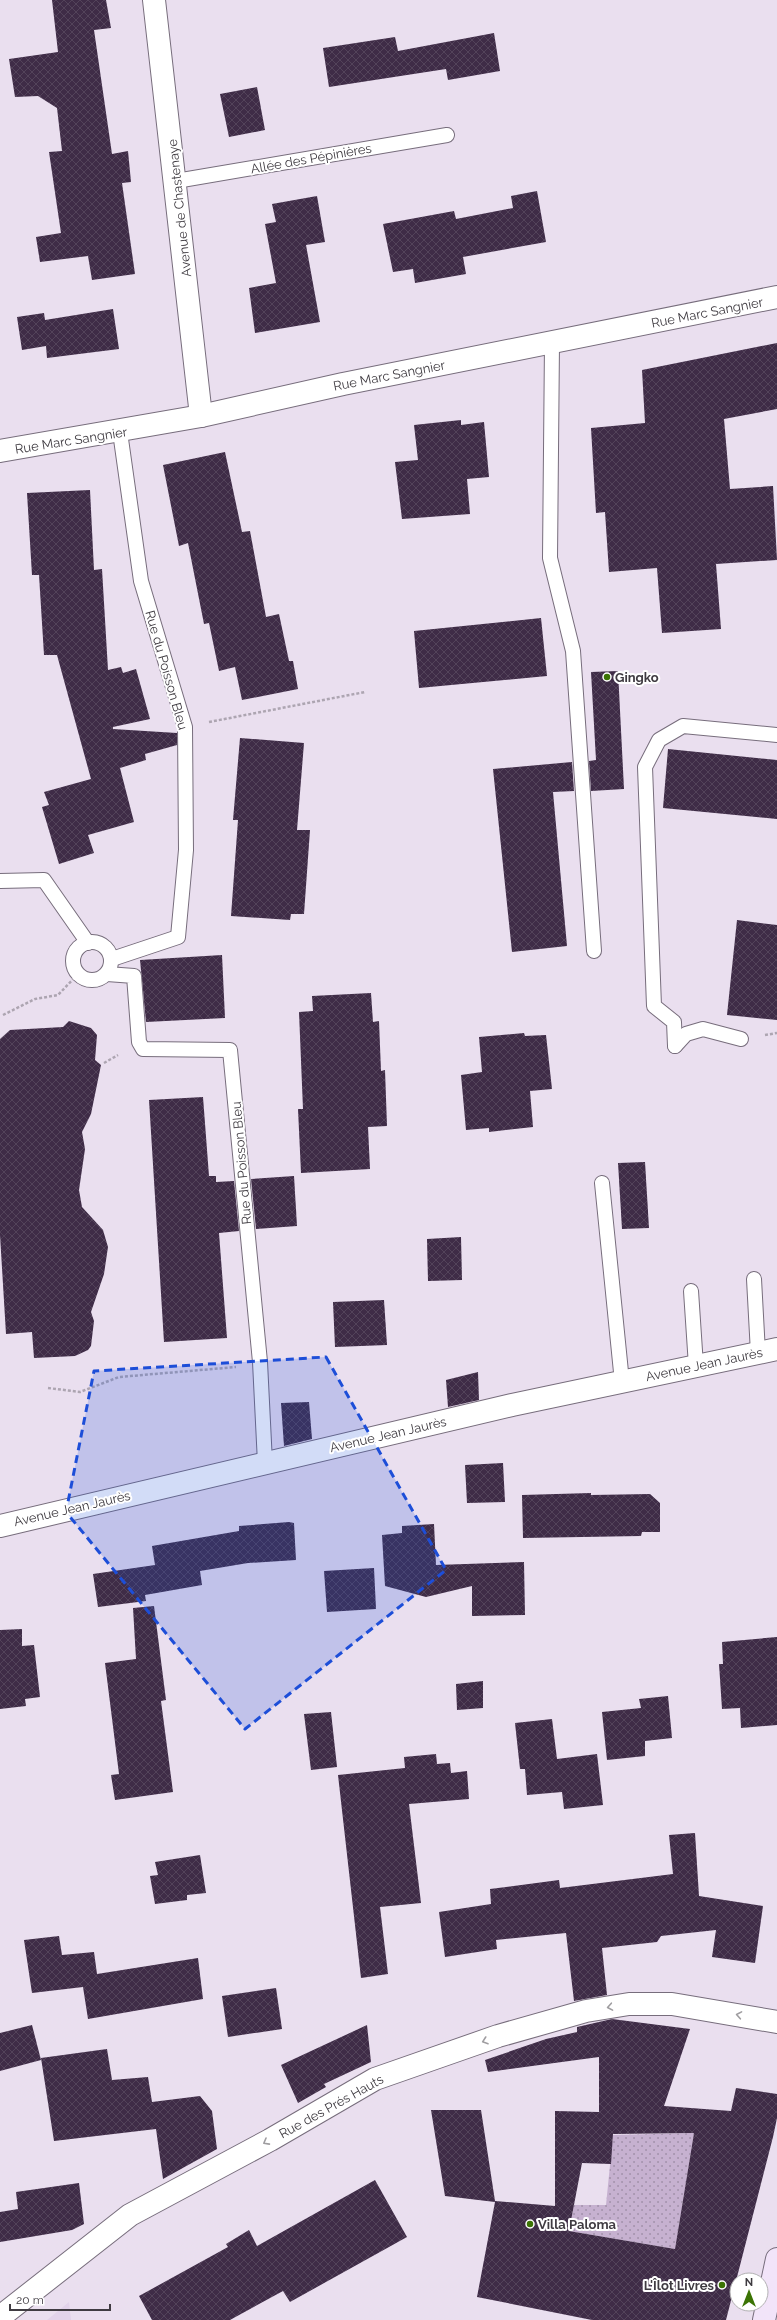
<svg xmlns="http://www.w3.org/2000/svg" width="777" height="2320" font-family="Raleway,sans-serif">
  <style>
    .built { fill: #e2d3ea }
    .grass { fill: url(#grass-dots) }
    .building { fill: url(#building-cross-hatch); fill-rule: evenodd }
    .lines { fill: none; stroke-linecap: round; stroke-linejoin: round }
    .lane-casing { stroke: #776d7c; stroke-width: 16 }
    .street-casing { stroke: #776d7c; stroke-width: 24 }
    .secondary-casing { stroke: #776d7c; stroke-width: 24 }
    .path { stroke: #ada5b1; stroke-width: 2.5; stroke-dasharray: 3 2; stroke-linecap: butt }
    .lane { stroke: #fff; stroke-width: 14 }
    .street { stroke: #fff; stroke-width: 22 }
    .secondary { stroke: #f2e4f9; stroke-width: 22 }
    .oneway { stroke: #9f9da0 }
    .marked { fill: #1d4ed8; fill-opacity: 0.2; stroke: #1d4ed8; stroke-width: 3; stroke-dasharray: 8 5; stroke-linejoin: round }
    .poi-dot { fill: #3b7404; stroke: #fff; stroke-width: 1.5 }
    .labels { text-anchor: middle; stroke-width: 4; stroke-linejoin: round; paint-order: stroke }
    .street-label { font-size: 13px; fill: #3f3b41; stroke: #fff }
    .poi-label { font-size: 13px; font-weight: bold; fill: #3f3b41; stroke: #fff; text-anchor: start }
  </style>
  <defs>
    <pattern id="grass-dots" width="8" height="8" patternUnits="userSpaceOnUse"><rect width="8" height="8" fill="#c6b1d0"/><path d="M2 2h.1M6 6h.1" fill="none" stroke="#a291aa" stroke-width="1.8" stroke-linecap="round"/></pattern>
    <pattern id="building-cross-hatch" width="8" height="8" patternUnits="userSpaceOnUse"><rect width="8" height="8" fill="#3f2c47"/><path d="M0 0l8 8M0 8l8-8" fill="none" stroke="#53435a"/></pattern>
  </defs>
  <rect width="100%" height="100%" fill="#eadfef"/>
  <polygon class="built" points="69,2302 71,2320 47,2320"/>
  <polygon class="grass" points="694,2133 675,2249 569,2231 574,2205 606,2205 613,2135"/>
  <g class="building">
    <polygon points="52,0 106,0 111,28 94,30 112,154 128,151 131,182 122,183 135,274 92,280 88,256 40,262 36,237 61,233 49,152 62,151 57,108 38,96 15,97 9,59 58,52"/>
    <polygon points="494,33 500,71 448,80 446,69 329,87 323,48 395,37 398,51"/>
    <polygon points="257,87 265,130 229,137 220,94"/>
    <polygon points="537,191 546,242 463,257 466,274 415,283 413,269 393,272 383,224 454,211 456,219 513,208 511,196"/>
    <polygon points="317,196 325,242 306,245 320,322 255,333 249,288 276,283 265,224 276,222 272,204"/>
    <polygon points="113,309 119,349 47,358 46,346 22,350 17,317 44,313 45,320"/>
    <polygon points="777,343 777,409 724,419 730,489 773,486 777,560 716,564 721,629 662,633 657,568 609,572 605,512 596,513 591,428 645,423 642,370"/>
    <polygon points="461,420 461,425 484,422 489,477 467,479 470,514 402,519 395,462 418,460 414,425"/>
    <polygon points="225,452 242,532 250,531 266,617 279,614 289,661 293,661 298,689 242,700 235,667 219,671 209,623 204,624 188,543 179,546 163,465"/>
    <polygon points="90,490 94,570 102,569 108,670 121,667 123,673 136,669 150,719 113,727 113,729 177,733 177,745 145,754 146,760 120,768 134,822 88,835 94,853 59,864 42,807 49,805 44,792 91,779 57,655 44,655 39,575 32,575 27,493"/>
    <polygon points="541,618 547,676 419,688 414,631"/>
    <polygon points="618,671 624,789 591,791 589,761 596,760 591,672"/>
    <polygon points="240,738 304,743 297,830 310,830 304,914 291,914 290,920 231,916 238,820 233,820"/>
    <polygon points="668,749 777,760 777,819 663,808"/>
    <polygon points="572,762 574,791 553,792 567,946 512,952 493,769"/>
    <polygon points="737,920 777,925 777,1020 727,1015"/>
    <polygon points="222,955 225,1018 146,1022 140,960"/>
    <polygon points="371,993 373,1022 379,1021 381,1071 385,1070 387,1126 368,1127 370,1169 301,1173 298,1109 303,1109 299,1012 313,1011 312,996"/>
    <polygon points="69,1021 91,1028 97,1035 95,1060 101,1065 91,1114 82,1132 85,1149 79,1190 82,1207 103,1230 108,1247 104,1274 91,1312 94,1321 91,1346 88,1350 75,1356 34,1358 32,1332 6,1334 0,1235 0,1039 10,1030 63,1027"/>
    <polygon points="524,1033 525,1036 546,1035 552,1089 530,1091 533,1127 489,1132 489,1128 466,1130 461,1075 482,1072 479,1037"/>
    <polygon points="203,1097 209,1176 216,1176 216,1182 234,1181 239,1231 219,1233 227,1338 164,1342 149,1100"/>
    <polygon points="645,1162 649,1228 622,1229 618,1163"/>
    <polygon points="294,1176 297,1226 256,1229 251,1179"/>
    <polygon points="461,1237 462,1280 428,1281 427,1239"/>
    <polygon points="384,1300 387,1345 335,1347 333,1302"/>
    <polygon points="478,1372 479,1400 448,1407 446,1380"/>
    <polygon points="309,1402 312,1439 284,1446 281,1403"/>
    <polygon points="503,1463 505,1502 467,1503 465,1465"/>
    <polygon points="591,1493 591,1495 650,1494 660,1503 660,1532 642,1532 641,1536 523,1538 522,1495"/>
    <polygon points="289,1522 294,1523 296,1560 248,1563 200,1571 202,1585 145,1595 146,1601 98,1607 93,1574 155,1565 152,1546 239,1531 239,1526"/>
    <polygon points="434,1524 436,1565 524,1562 525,1615 472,1616 472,1586 426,1597 385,1586 382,1535 402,1533 402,1526"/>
    <polygon points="374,1568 376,1609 327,1612 324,1571"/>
    <polygon points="154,1606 166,1700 161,1701 173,1792 115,1800 111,1775 119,1774 105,1663 136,1659 133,1608"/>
    <polygon points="22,1629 22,1646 34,1645 40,1697 25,1699 26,1706 0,1709 0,1630"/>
    <polygon points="777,1637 777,1725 741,1728 740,1708 722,1709 719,1664 723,1664 722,1642"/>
    <polygon points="483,1681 483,1708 457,1710 456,1684"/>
    <polygon points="668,1696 672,1738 645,1741 645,1756 607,1760 602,1712 641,1708 639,1699"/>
    <polygon points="331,1712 337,1767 311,1770 304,1714"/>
    <polygon points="552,1719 557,1759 597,1754 603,1805 564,1809 562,1792 527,1795 525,1769 520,1769 515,1723"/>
    <polygon points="436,1754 437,1764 450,1763 451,1773 467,1771 469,1799 409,1804 421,1903 380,1907 388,1974 361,1978 338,1775 405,1768 404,1757"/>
    <polygon points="695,1833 699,1896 763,1906 755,1963 712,1957 716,1930 661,1936 657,1942 602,1948 607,1995 574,2001 566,1933 496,1940 497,1949 445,1957 439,1912 491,1904 490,1889 559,1880 560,1888 673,1874 669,1835"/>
    <polygon points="200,1855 206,1893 187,1895 187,1900 155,1904 150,1876 158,1875 155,1862"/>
    <polygon points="59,1936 62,1955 94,1952 97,1974 198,1958 203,1999 88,2019 83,1987 32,1993 24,1940"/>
    <polygon points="276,1988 282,2029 228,2037 222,1996"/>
    <path d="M612,2019L690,2029L664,2106L731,2111L736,2088L777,2094V2118L773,2137L726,2320H592L477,2297L495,2202L445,2196L431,2110H481L495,2201L555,2206V2111L599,2112V2057L488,2072L485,2060L546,2039L577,2032V2027ZM694,2133L675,2249L569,2231L582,2163L611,2164L613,2134Z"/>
    <polygon points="32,2025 41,2060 0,2071 0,2033"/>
    <polygon points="367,2025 371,2062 324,2084 326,2087 298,2103 281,2065"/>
    <polygon points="107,2049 112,2080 148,2077 152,2102 200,2096 212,2111 217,2149 163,2179 156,2129 54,2141 41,2058"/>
    <polygon points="375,2180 407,2237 290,2302 283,2291 230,2320 152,2320 139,2296 228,2247 226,2244 249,2230 257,2246"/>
    <polygon points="79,2183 84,2224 72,2230 0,2242 0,2212 18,2209 16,2192"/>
  </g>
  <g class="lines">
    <defs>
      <g id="lane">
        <polyline points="176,181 447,135"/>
        <polyline points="552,343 550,558 573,651 594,951"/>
        <polyline points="0,881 44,880 88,943"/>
        <circle cx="92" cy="961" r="19"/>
        <polyline points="112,959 178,937 186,850 185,727 141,581 120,432"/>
        <polyline points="107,974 134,976 139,1042 143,1049 230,1050 260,1362 265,1463"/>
        <polyline points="675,1046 674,1022 654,1006 645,767 659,740 683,726 777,735"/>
        <polyline points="675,1046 686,1034 703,1029 741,1039"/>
        <polyline points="602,1183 622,1382"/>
        <polyline points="754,1279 758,1353"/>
        <polyline points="691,1291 696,1366"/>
      </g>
      <g id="street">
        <polyline points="154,0 201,416"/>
        <polyline points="0,451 201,416 343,384 777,297"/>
        <polyline points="0,1526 512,1405 777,1349"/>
        <polyline points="0,2317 130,2215 270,2140 375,2079 498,2036 586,2011 629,2004 672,2004 777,2022"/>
      </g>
      <polyline id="secondary" points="764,2320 777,2259"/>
    </defs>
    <use href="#lane" class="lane-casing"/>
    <use href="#street" class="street-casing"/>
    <use href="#secondary" class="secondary-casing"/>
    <g class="path">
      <polyline points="209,722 365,692"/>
      <polyline points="3,1015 35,999 58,995 78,974"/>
      <polyline points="765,1035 777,1033"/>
      <polyline points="104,1063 118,1055"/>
      <polyline points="48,1388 80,1392 119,1377 236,1367"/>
    </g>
    <use href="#lane" class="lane"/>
    <use href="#street" class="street"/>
    <use href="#secondary" class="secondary"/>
  </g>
  <defs><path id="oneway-chevron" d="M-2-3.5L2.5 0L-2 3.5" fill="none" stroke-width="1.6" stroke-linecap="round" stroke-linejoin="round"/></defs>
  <g class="oneway">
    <use href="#oneway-chevron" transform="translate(610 2007) rotate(170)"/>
    <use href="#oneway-chevron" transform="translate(739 2015) rotate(-170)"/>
    <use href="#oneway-chevron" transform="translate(485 2041) rotate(161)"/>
    <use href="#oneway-chevron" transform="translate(266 2142) rotate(151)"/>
  </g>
  <path class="marked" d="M326,1357L446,1570L245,1729L66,1512L94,1371Z"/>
  <g class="poi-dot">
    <circle cx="607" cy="677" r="4"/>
    <circle cx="530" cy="2224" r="4"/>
    <circle cx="722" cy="2285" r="4"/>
  </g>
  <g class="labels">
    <g class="street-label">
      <text transform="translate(311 158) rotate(-10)" y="5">Allée des Pépinières</text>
      <text transform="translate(179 208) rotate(-96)" y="5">Avenue de Chastenaye</text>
      <text transform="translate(707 312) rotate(-11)" y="5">Rue Marc Sangnier</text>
      <text transform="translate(389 375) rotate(-11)" y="5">Rue Marc Sangnier</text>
      <text transform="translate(71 440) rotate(-9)" y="5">Rue Marc Sangnier</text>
      <text transform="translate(167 670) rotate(74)" y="5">Rue du Poisson Bleu</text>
      <text transform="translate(241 1163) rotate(-95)" y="5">Rue du Poisson Bleu</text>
      <text transform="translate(704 1364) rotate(-12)" y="5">Avenue Jean Jaurès</text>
      <text transform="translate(388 1434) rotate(-13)" y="5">Avenue Jean Jaurès</text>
      <text transform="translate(72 1508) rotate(-13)" y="5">Avenue Jean Jaurès</text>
      <text transform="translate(331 2106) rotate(-29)" y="5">Rue des Prés Hauts</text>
    </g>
    <g class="poi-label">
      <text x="615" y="682">Gingko</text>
      <text x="538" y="2229">Villa Paloma</text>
      <text x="714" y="2290" text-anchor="end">L'Îlot Livres</text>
    </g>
  </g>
  <g transform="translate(749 2292)"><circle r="19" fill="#ffffff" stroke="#b2b1b3"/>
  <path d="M0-3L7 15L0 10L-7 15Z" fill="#3b7404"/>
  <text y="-6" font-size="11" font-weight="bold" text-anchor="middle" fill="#3f3b41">N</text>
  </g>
  <path d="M10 2304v6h100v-6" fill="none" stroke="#3f3b41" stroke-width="2"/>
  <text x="16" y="2304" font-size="12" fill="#3f3b41" stroke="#ffffff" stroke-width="3" paint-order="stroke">20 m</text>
</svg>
